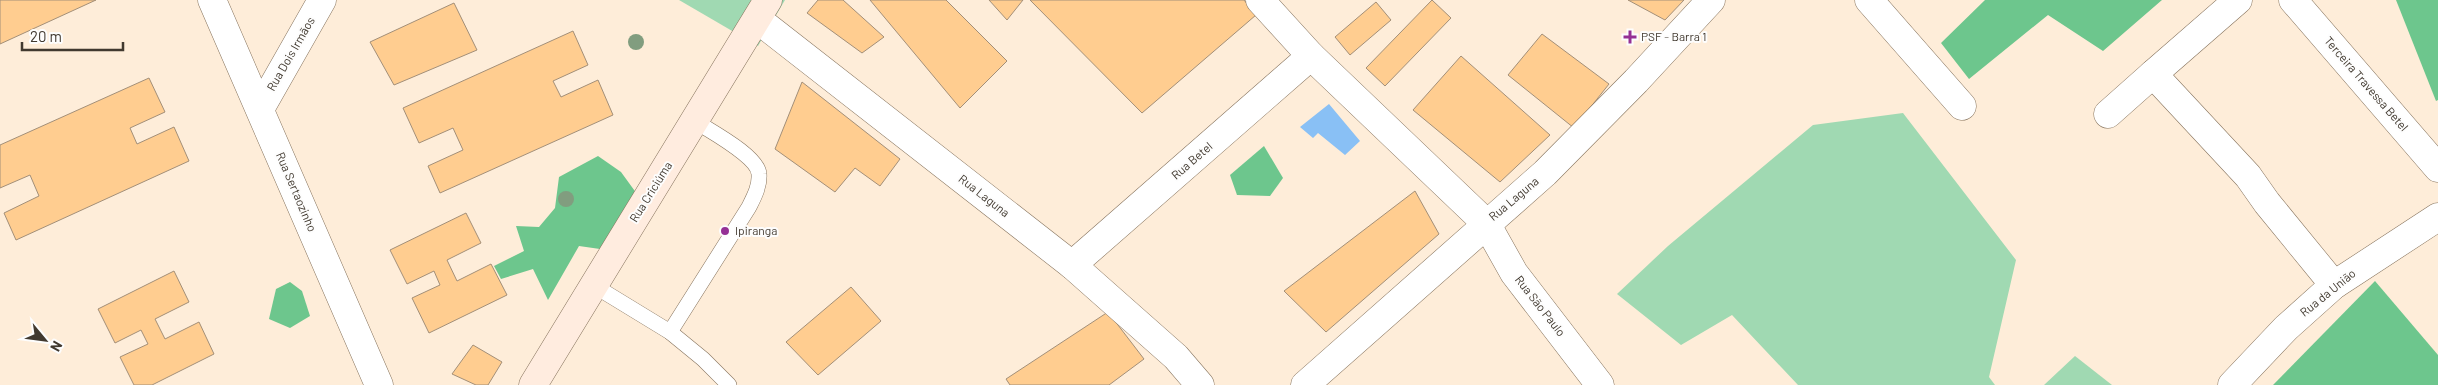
<svg xmlns="http://www.w3.org/2000/svg" width="2438" height="385" font-family="Barlow,sans-serif">
  <style>
    .green { fill: #a0d9b2 }
    .forest { fill: #6dc68d }
    .water { fill: #89c0f5 }
    .building { fill: #ffcd90; stroke: #a38f78 }
    .lines { fill: none; stroke-linecap: round; stroke-linejoin: round }
    .service-casing { stroke: #86735d; stroke-width: 16 }
    .minor-casing { stroke: #86735d; stroke-width: 29 }
    .secondary-casing { stroke: #86735d; stroke-width: 29 }
    .service { stroke: #fff; stroke-width: 15 }
    .minor { stroke: #fff; stroke-width: 28 }
    .secondary { stroke: #ffecdf; stroke-width: 28 }
    .tree { fill: #819d7f }
    .poi-dot { fill: #953095; stroke: #fdfdfd; stroke-width: 2 }
    .labels { text-anchor: middle; stroke-width: 4; stroke-linejoin: round; paint-order: stroke }
    .poi-label { font-size: 12px; fill: #41392f; stroke: #fdfdfd; text-anchor: start }
    .street-label { font-size: 12px; fill: #41392f; stroke: #fdfdfd }
  </style>
  <rect width="100%" height="100%" fill="#feedd9"/>
  <g class="green">
    <polygon points="679,0 785,0 758,46"/>
    <polygon points="1903,113 2016,260 1989,377 1995,385 1798,385 1732,315 1681,345 1617,294 1668,246 1813,125"/>
    <polygon points="2075,356 2112,385 2044,385"/>
  </g>
  <g class="forest">
    <polygon points="1985,0 2162,0 2103,51 2048,15 1969,79 1941,43"/>
    <polygon points="2396,0 2438,0 2438,100 2436,101"/>
    <polygon points="1264,146 1283,178 1270,196 1237,195 1230,175"/>
    <polygon points="598,156 621,172 637,194 607,250 579,246 548,300 533,269 501,279 494,266 524,251 516,226 539,227 555,208 559,177"/>
    <polygon points="2375,281 2438,355 2438,385 2273,385"/>
    <polygon points="290,282 302,291 310,316 290,328 269,319 276,289"/>
  </g>
  <polygon class="water" points="1329,104 1360,141 1345,155 1318,133 1313,138 1300,127"/>
  <g class="building">
    <polygon points="0,0 96,0 0,44"/>
    <polygon points="818,0 843,0 884,37 862,53 807,13"/>
    <polygon points="870,0 946,0 1007,61 960,108"/>
    <polygon points="989,0 1023,0 1007,20"/>
    <polygon points="1030,0 1244,0 1256,15 1142,113"/>
    <polygon points="1432,0 1451,18 1385,86 1366,68"/>
    <polygon points="1628,0 1684,0 1665,20"/>
    <polygon points="1376,2 1391,20 1350,55 1335,37"/>
    <polygon points="454,3 477,50 394,85 370,42"/>
    <polygon points="573,31 588,65 553,81 561,97 598,80 613,115 440,193 428,166 463,150 453,128 419,143 403,108"/>
    <polygon points="1542,34 1609,84 1574,128 1508,75"/>
    <polygon points="1461,56 1550,135 1500,182 1413,110"/>
    <polygon points="149,78 165,112 130,128 137,144 174,127 189,161 16,240 4,213 39,196 30,175 0,188 0,145"/>
    <polygon points="802,82 900,159 880,186 855,168 835,192 775,149"/>
    <polygon points="1415,191 1439,234 1326,332 1284,291"/>
    <polygon points="466,213 481,243 447,260 457,281 491,264 507,295 429,333 412,298 440,285 434,271 407,284 390,250"/>
    <polygon points="174,271 189,302 155,319 165,339 199,322 214,354 152,385 134,385 120,357 148,344 141,330 115,343 98,309"/>
    <polygon points="851,287 881,321 818,375 786,342"/>
    <polygon points="1108,312 1144,359 1109,385 1010,385 1006,379"/>
    <polygon points="473,345 502,362 488,385 476,385 452,374"/>
  </g>
  <g class="lines">
    <defs>
      <g id="service">
        <polyline points="593,285 670,332 703,359 729,385"/>
        <path d="M670,332L749,207C754,197 760,186 759,174C758,156 710,131 695,121"/>
      </g>
      <g id="minor">
        <polyline points="212,0 379,385"/>
        <polyline points="1260,0 1311,56 1486,223 1514,273 1600,385"/>
        <polyline points="1869,0 1962,106"/>
        <polyline points="2293,0 2438,168"/>
        <polyline points="757,19 1072,265 1176,357 1200,385"/>
        <polyline points="2153,74 2238,0"/>
        <polyline points="260,109 322,0"/>
        <polyline points="2108,114 2153,74 2248,176 2267,203 2334,285"/>
        <polyline points="1072,265 1311,56"/>
        <polyline points="1305,385 1545,173 1636,81 1711,0"/>
        <polyline points="2232,385 2286,328 2334,285 2438,217"/>
      </g>
      <polyline id="secondary" points="533,385 768,0"/>
    </defs>
    <use href="#service" class="service-casing"/>
    <use href="#minor" class="minor-casing"/>
    <use href="#secondary" class="secondary-casing"/>
    <use href="#service" class="service"/>
    <use href="#minor" class="minor"/>
    <use href="#secondary" class="secondary"/>
  </g>
  <g class="tree">
    <circle cx="636" cy="42" r="8"/>
    <circle cx="566" cy="199" r="8"/>
  </g>
  <g class="poi-dot">
    <path d="M1627.5 29.5h5v5h5v5h-5v5h-5v-5h-5v-5h5z"/>
    <circle cx="725" cy="231" r="5"/>
  </g>
  <g class="labels">
    <g class="poi-label">
      <text x="1641" y="41">PSF - Barra 1</text>
      <text x="735" y="235">Ipiranga</text>
    </g>
    <g class="street-label">
      <text transform="translate(291 54) rotate(-60)" y="4">Rua Dois Irmãos</text>
      <text transform="translate(2366 84) rotate(49)" y="4">Terceira Travessa Betel</text>
      <text transform="translate(1192 161) rotate(-41)" y="4">Rua Betel</text>
      <text transform="translate(296 192) rotate(67)" y="4">Rua Sertaozinho</text>
      <text transform="translate(651 192) rotate(-58)" y="4">Rua Criciúma</text>
      <text transform="translate(984 196) rotate(38)" y="4">Rua Laguna</text>
      <text transform="translate(1514 199) rotate(-40)" y="4">Rua Laguna</text>
      <text transform="translate(2328 293) rotate(-39)" y="4">Rua da União</text>
      <text transform="translate(1540 306) rotate(52)" y="4">Rua São Paulo</text>
    </g>
  </g>
  <g transform="translate(45 340) rotate(119)" stroke="#fdfdfd" stroke-width="4" paint-order="stroke">
  <path d="M0-4L9 19L0 12L-9 19Z" fill="#41392f"/>
  <text y="-8" font-size="14" font-weight="bold" text-anchor="middle" fill="#41392f">N</text>
  </g>
  <path d="M22 42v8h101v-8" fill="none" stroke="#41392f" stroke-width="2.5"/>
  <text x="30" y="42" font-size="15" fill="#41392f" stroke="#fdfdfd" stroke-width="4" paint-order="stroke">20 m</text>
</svg>
